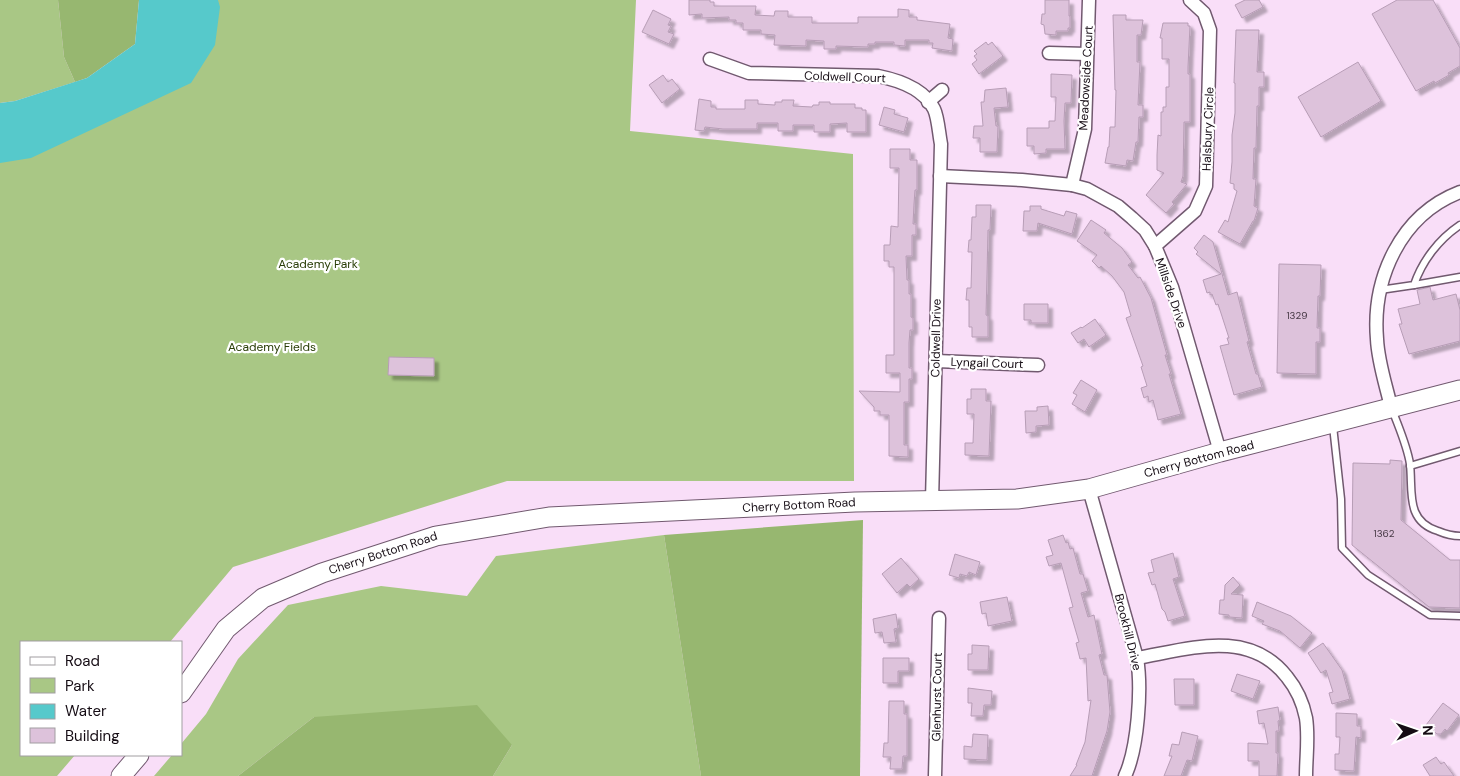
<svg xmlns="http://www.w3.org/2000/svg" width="1460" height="776" font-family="'DM Sans',sans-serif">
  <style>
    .green { fill: #a9c785 }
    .forest { fill: #97b770 }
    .water { fill: #56c9cb }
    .building { fill: #ddc2db; stroke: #b79db6; filter: url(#shadow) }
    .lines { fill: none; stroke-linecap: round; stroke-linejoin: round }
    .service-casing { stroke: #71596f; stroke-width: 9 }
    .minor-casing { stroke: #71596f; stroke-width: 15 }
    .secondary-casing { stroke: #71596f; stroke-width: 21 }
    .service { stroke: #fff; stroke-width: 6 }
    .minor { stroke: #fff; stroke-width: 12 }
    .secondary { stroke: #fff; stroke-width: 19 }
    .labels { text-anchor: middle; stroke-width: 4.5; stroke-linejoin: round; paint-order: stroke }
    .number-label { font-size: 10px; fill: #473a46 }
    .street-label { font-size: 12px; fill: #150c14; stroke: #fff }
    .park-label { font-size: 12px; fill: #2a3e08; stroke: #fff }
  </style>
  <defs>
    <filter id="shadow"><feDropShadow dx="4.5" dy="4.5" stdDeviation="1" flood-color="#0004"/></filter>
  </defs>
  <rect width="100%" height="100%" fill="#f9def8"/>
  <g class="green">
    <polygon points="0,0 58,0 64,57 75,82 15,101 0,103"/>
    <polygon points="170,0 636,0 630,131 853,154 854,481 507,481 233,567 170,642 21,642 21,755 75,755 57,776 0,776 0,123 136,72"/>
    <polygon points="664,535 701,776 493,776 512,745 314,717 238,776 154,776 172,755 181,755 181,744 206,714 238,659 288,605 381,586 467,596 496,556"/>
  </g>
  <g class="forest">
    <polygon points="58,0 139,0 135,44 87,78 75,82 64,57"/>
    <polygon points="863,520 860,776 701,776 664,535"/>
    <polygon points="477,705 512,745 493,776 238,776 314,717"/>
  </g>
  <polygon class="water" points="139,0 218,0 220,7 215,45 191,83 31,158 0,163 0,103 15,101 87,78 135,44"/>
  <g class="building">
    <polygon points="689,0 710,0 710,2 714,2 714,6 756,6 755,15 774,16 775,11 788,11 788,17 812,17 812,23 858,23 858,17 898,17 898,9 909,10 909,17 917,17 917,20 950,24 948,38 953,39 952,51 932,48 933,43 929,43 929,40 905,40 905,46 894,45 894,42 875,42 875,44 868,44 868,47 836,46 836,49 824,49 824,41 806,40 806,46 774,45 775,35 761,34 761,30 743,30 743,23 736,23 736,20 729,20 729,17 702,18 702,14 689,15"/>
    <polygon points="1045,0 1069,0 1069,16 1070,16 1070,28 1068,28 1068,31 1056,31 1056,35 1045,34 1044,25 1041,24 1042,14 1045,14"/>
    <polygon points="1245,0 1259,0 1263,7 1242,18 1235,5"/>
    <polygon points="1397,0 1433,0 1460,48 1460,66 1448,73 1449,75 1435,83 1434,81 1416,91 1372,14"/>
    <polygon points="653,10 671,19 668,25 671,26 668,32 674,34 669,44 642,32"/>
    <polygon points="1113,15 1126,15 1126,20 1143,20 1141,35 1137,35 1137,62 1140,62 1138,105 1143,105 1143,117 1139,117 1138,142 1136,142 1133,161 1127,160 1126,166 1105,163 1108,147 1109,147 1110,127 1115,127 1116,90 1115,90"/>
    <polygon points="1163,23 1188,23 1188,26 1190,26 1188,67 1188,74 1190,74 1190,122 1184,122 1183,176 1181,182 1187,184 1172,202 1174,204 1166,213 1146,195 1164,173 1157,170 1157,155 1158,135 1161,136 1161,112 1163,112 1163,107 1166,107 1166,87 1169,87 1169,59 1162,59 1162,38 1160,38"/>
    <polygon points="1236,30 1259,30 1257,72 1264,72 1264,87 1259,87 1259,106 1257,106 1256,148 1254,148 1253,179 1256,179 1254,206 1258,208 1254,221 1253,221 1240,244 1218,232 1225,220 1228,222 1237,191 1234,189 1234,184 1230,183 1232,162 1232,135 1235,113 1235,83 1234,83"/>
    <polygon points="986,42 988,45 992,42 1003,56 979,74 972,64 977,60 974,56 977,54 974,51"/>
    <polygon points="1358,62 1381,101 1321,137 1298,97"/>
    <polygon points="1051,74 1072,75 1071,103 1065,103 1064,121 1065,149 1046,149 1046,153 1034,154 1034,146 1027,146 1027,128 1049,128 1049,121 1055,121 1056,97 1051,97"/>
    <polygon points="663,75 668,82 672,79 680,89 662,103 649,85"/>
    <polygon points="1006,88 1008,107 994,108 996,126 998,126 997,152 980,152 980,138 973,138 974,126 983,126 981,102 984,102 985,90"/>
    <polygon points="699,99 711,101 711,107 716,107 716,109 745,109 745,100 758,100 758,104 775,105 775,102 782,102 782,100 794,100 793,106 812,107 813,105 819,105 819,102 830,102 830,104 855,104 855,108 862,108 862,110 866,110 866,132 847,132 847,123 830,124 830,132 814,132 814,125 793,125 793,131 778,131 778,123 757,123 757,129 723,129 705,127 704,131 695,130"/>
    <polygon points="884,107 895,110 894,114 908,118 904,132 879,125"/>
    <polygon points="890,149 910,149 910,160 917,160 917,190 915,190 914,204 913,224 916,224 916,235 912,235 912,256 906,256 907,280 909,280 909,294 911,294 911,317 913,318 913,330 910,330 909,343 909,368 912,368 912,379 909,379 909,402 904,402 904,445 908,445 908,457 889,456 889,415 880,415 880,411 874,411 874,407 859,391 900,392 900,373 886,373 886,355 894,355 894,267 889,267 889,261 884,261 884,245 890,245 891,226 898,227 899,168 890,168"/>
    <polygon points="976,205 991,205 990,230 988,230 987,275 986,315 988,316 988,337 972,337 972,327 969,327 969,300 966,300 967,288 971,288 972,252 968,252 969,240 971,240 972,217 976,217"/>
    <polygon points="1030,206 1041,206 1041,209 1064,216 1066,211 1077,214 1072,234 1038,223 1037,231 1023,231 1024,211 1030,211"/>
    <polygon points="1091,220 1106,230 1104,233 1122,248 1132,262 1128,265 1138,278 1140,277 1151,298 1167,355 1165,355 1171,374 1169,374 1181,414 1158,420 1153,400 1149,402 1148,396 1144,398 1141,388 1147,386 1141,367 1143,366 1126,318 1131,316 1124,292 1112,276 1101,266 1099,268 1092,261 1097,255 1077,241"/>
    <polygon points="1204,235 1213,242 1228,295 1237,292 1249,341 1247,342 1256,374 1258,374 1262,387 1234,395 1220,346 1229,344 1227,338 1229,338 1218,304 1216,305 1212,294 1210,295 1210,292 1207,293 1203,280 1221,274 1196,254 1198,252 1194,248"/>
    <polygon points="1279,264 1321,265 1320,296 1318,296 1317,328 1320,328 1320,342 1316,342 1316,374 1277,373"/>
    <polygon points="1430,287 1433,300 1456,294 1460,310 1460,341 1409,354 1399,324 1402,324 1398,309 1420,304 1417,290"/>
    <polygon points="1024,304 1048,304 1048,323 1031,323 1031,320 1024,320"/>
    <polygon points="1095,319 1106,335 1089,347 1084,339 1078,343 1071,333 1081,327 1082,328"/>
    <polygon points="389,357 434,358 434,376 388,375"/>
    <polygon points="1081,380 1097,390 1085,412 1072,404 1077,395 1073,393"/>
    <polygon points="971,389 986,389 986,401 991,401 989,456 965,455 965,443 973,443 974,414 967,414 967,399 971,399"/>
    <polygon points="1048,406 1049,425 1036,426 1036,432 1026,433 1025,411 1037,411 1037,407"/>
    <polygon points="1390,460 1402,461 1401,520 1450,560 1460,560 1460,608 1429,607 1352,545 1353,463 1390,464"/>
    <polygon points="1063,535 1066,543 1068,542 1070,549 1073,548 1080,574 1083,574 1088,591 1081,593 1088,617 1094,615 1102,654 1099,655 1104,675 1107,675 1110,712 1107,731 1092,776 1070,776 1077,765 1076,765 1085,742 1091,700 1088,701 1086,658 1080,659 1076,643 1079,642 1069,608 1073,607 1061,563 1049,566 1046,557 1053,555 1048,540"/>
    <polygon points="1173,553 1179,577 1173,579 1185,616 1168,621 1165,612 1162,609 1155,584 1152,585 1148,573 1154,572 1151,560"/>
    <polygon points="955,554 980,562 976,575 969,572 967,576 960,574 959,578 949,575"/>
    <polygon points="901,558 919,579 910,587 907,584 897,593 882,574"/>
    <polygon points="1233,577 1240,585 1231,594 1243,595 1242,618 1229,617 1229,615 1219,614 1220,600 1224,600 1225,585"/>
    <polygon points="1007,597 1012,621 988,626 986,613 982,614 980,602"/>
    <polygon points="1257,602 1291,616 1312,633 1300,648 1280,631 1262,624 1264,621 1252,616"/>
    <polygon points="896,614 898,628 894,629 896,642 884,643 882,632 875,633 873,619"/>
    <polygon points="1323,643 1342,670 1350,699 1332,704 1329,693 1333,692 1326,670 1321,673 1308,653"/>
    <polygon points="972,645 989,646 988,670 968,670 968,654 972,654"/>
    <polygon points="883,658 909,658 909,671 898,671 898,683 883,683"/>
    <polygon points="1237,674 1260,681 1253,699 1231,691"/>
    <polygon points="1174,679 1194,679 1194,705 1175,705"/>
    <polygon points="968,688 992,691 991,705 984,705 983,716 971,716 972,703 968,703"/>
    <polygon points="889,701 904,701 904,714 907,714 907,756 903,756 902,769 890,769 891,757 883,757 884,743 888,743"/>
    <polygon points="1443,703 1459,715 1447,731 1445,729 1441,734 1437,734 1426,725"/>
    <polygon points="1278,707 1280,720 1278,721 1279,731 1276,731 1276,753 1278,753 1277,776 1259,776 1259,761 1248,761 1248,743 1268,744 1264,723 1259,724 1257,711"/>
    <polygon points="1336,713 1357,714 1357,726 1361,726 1361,738 1356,737 1354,771 1335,770 1335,754 1339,754 1340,737 1336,737"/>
    <polygon points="1182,732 1198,736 1192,761 1187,760 1181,776 1164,776 1172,756 1169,756 1172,744 1179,745"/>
    <polygon points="973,734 988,735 987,760 964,759 964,746 972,747"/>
    <polygon points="1436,757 1441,764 1444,762 1454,776 1430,776 1423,765"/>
  </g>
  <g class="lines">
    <defs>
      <g id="service">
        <polyline points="1414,285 1460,277"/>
        <path d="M1380,290L1414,285C1422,261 1439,239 1460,225"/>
        <path d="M1392,409C1398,426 1407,445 1410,464C1413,491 1405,521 1438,531C1445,534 1452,536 1460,536"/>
        <polyline points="1333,426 1341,499 1342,548 1368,575 1430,615 1460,616"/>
        <polyline points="1410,466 1460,451"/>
      </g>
      <g id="minor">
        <polyline points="1049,53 1087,54"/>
        <path d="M710,59L749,73L878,76C898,80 924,89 934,109C938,117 939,134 941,144L932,501"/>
        <polyline points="928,102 942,90"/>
        <polyline points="940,176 1022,180 1072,185 1087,189 1118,206 1132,218 1145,230 1155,246 1172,287 1220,452"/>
        <polyline points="1072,185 1085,129 1089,0"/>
        <polyline points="1155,246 1195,211 1206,186 1210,30 1204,13 1190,0"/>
        <polyline points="936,361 1038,365"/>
        <path d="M1391,407C1386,385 1378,362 1377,339C1372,279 1400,215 1460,192"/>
        <path d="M1089,489L1137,658C1142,689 1138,748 1125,776"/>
        <path d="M1137,658C1189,649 1249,628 1287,677C1296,688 1303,703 1306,718C1309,737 1306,757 1306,776"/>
        <polyline points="935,776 939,618"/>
      </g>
      <g id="secondary">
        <polyline points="181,693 226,629 263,598 322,573 436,536 549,517 855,502 1017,499 1089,489 1220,452 1460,390"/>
        <polyline points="121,776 139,755"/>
      </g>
    </defs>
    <use href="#service" class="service-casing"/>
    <use href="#minor" class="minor-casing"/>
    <use href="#secondary" class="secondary-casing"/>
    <use href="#service" class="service"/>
    <use href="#minor" class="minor"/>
    <use href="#secondary" class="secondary"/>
  </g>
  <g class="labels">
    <g class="number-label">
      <text x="1297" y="319">1329</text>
      <text x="1384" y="537">1362</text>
    </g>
    <g class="street-label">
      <text transform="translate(845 77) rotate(2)" y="4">Coldwell Court</text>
      <text transform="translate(1086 78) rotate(-87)" y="4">Meadowside Court</text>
      <text transform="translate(1208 129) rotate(-88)" y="4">Halsbury Circle</text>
      <text transform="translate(1171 293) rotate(71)" y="4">Millside Drive</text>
      <text transform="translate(936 338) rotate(-89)" y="4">Coldwell Drive</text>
      <text transform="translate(987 363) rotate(2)" y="4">Lyngail Court</text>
      <text transform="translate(1199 459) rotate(-15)" y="4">Cherry Bottom Road</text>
      <text transform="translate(799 505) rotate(-3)" y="4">Cherry Bottom Road</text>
      <text transform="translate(383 553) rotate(-18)" y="4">Cherry Bottom Road</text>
      <text transform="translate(1128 632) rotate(76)" y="4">Brookhill Drive</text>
      <text transform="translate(937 697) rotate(-89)" y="4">Glenhurst Court</text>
    </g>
    <g class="park-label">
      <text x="318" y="268">Academy Park</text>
      <text x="272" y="351">Academy Fields</text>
    </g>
  </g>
  <rect x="20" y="641" width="162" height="115" fill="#ffffff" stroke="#a19ea1"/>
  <rect x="30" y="657" width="25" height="8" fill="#ffffff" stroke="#a19ea1"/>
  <text x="65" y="666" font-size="15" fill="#150c14">Road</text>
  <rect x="30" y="678" width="25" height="15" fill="#a9c785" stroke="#a19ea1"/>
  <text x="65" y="691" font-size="15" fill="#150c14">Park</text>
  <rect x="30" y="704" width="25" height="15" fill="#56c9cb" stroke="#a19ea1"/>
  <text x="65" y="716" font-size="15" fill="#150c14">Water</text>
  <rect x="30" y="728" width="25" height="15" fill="#ddc2db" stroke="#a19ea1"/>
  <text x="65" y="741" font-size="15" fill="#150c14">Building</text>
  <g transform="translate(1415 731) rotate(88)" stroke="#ffffff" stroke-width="4" paint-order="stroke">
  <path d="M0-4L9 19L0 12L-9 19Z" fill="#150c14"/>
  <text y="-8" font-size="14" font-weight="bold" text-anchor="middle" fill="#150c14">N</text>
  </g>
</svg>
